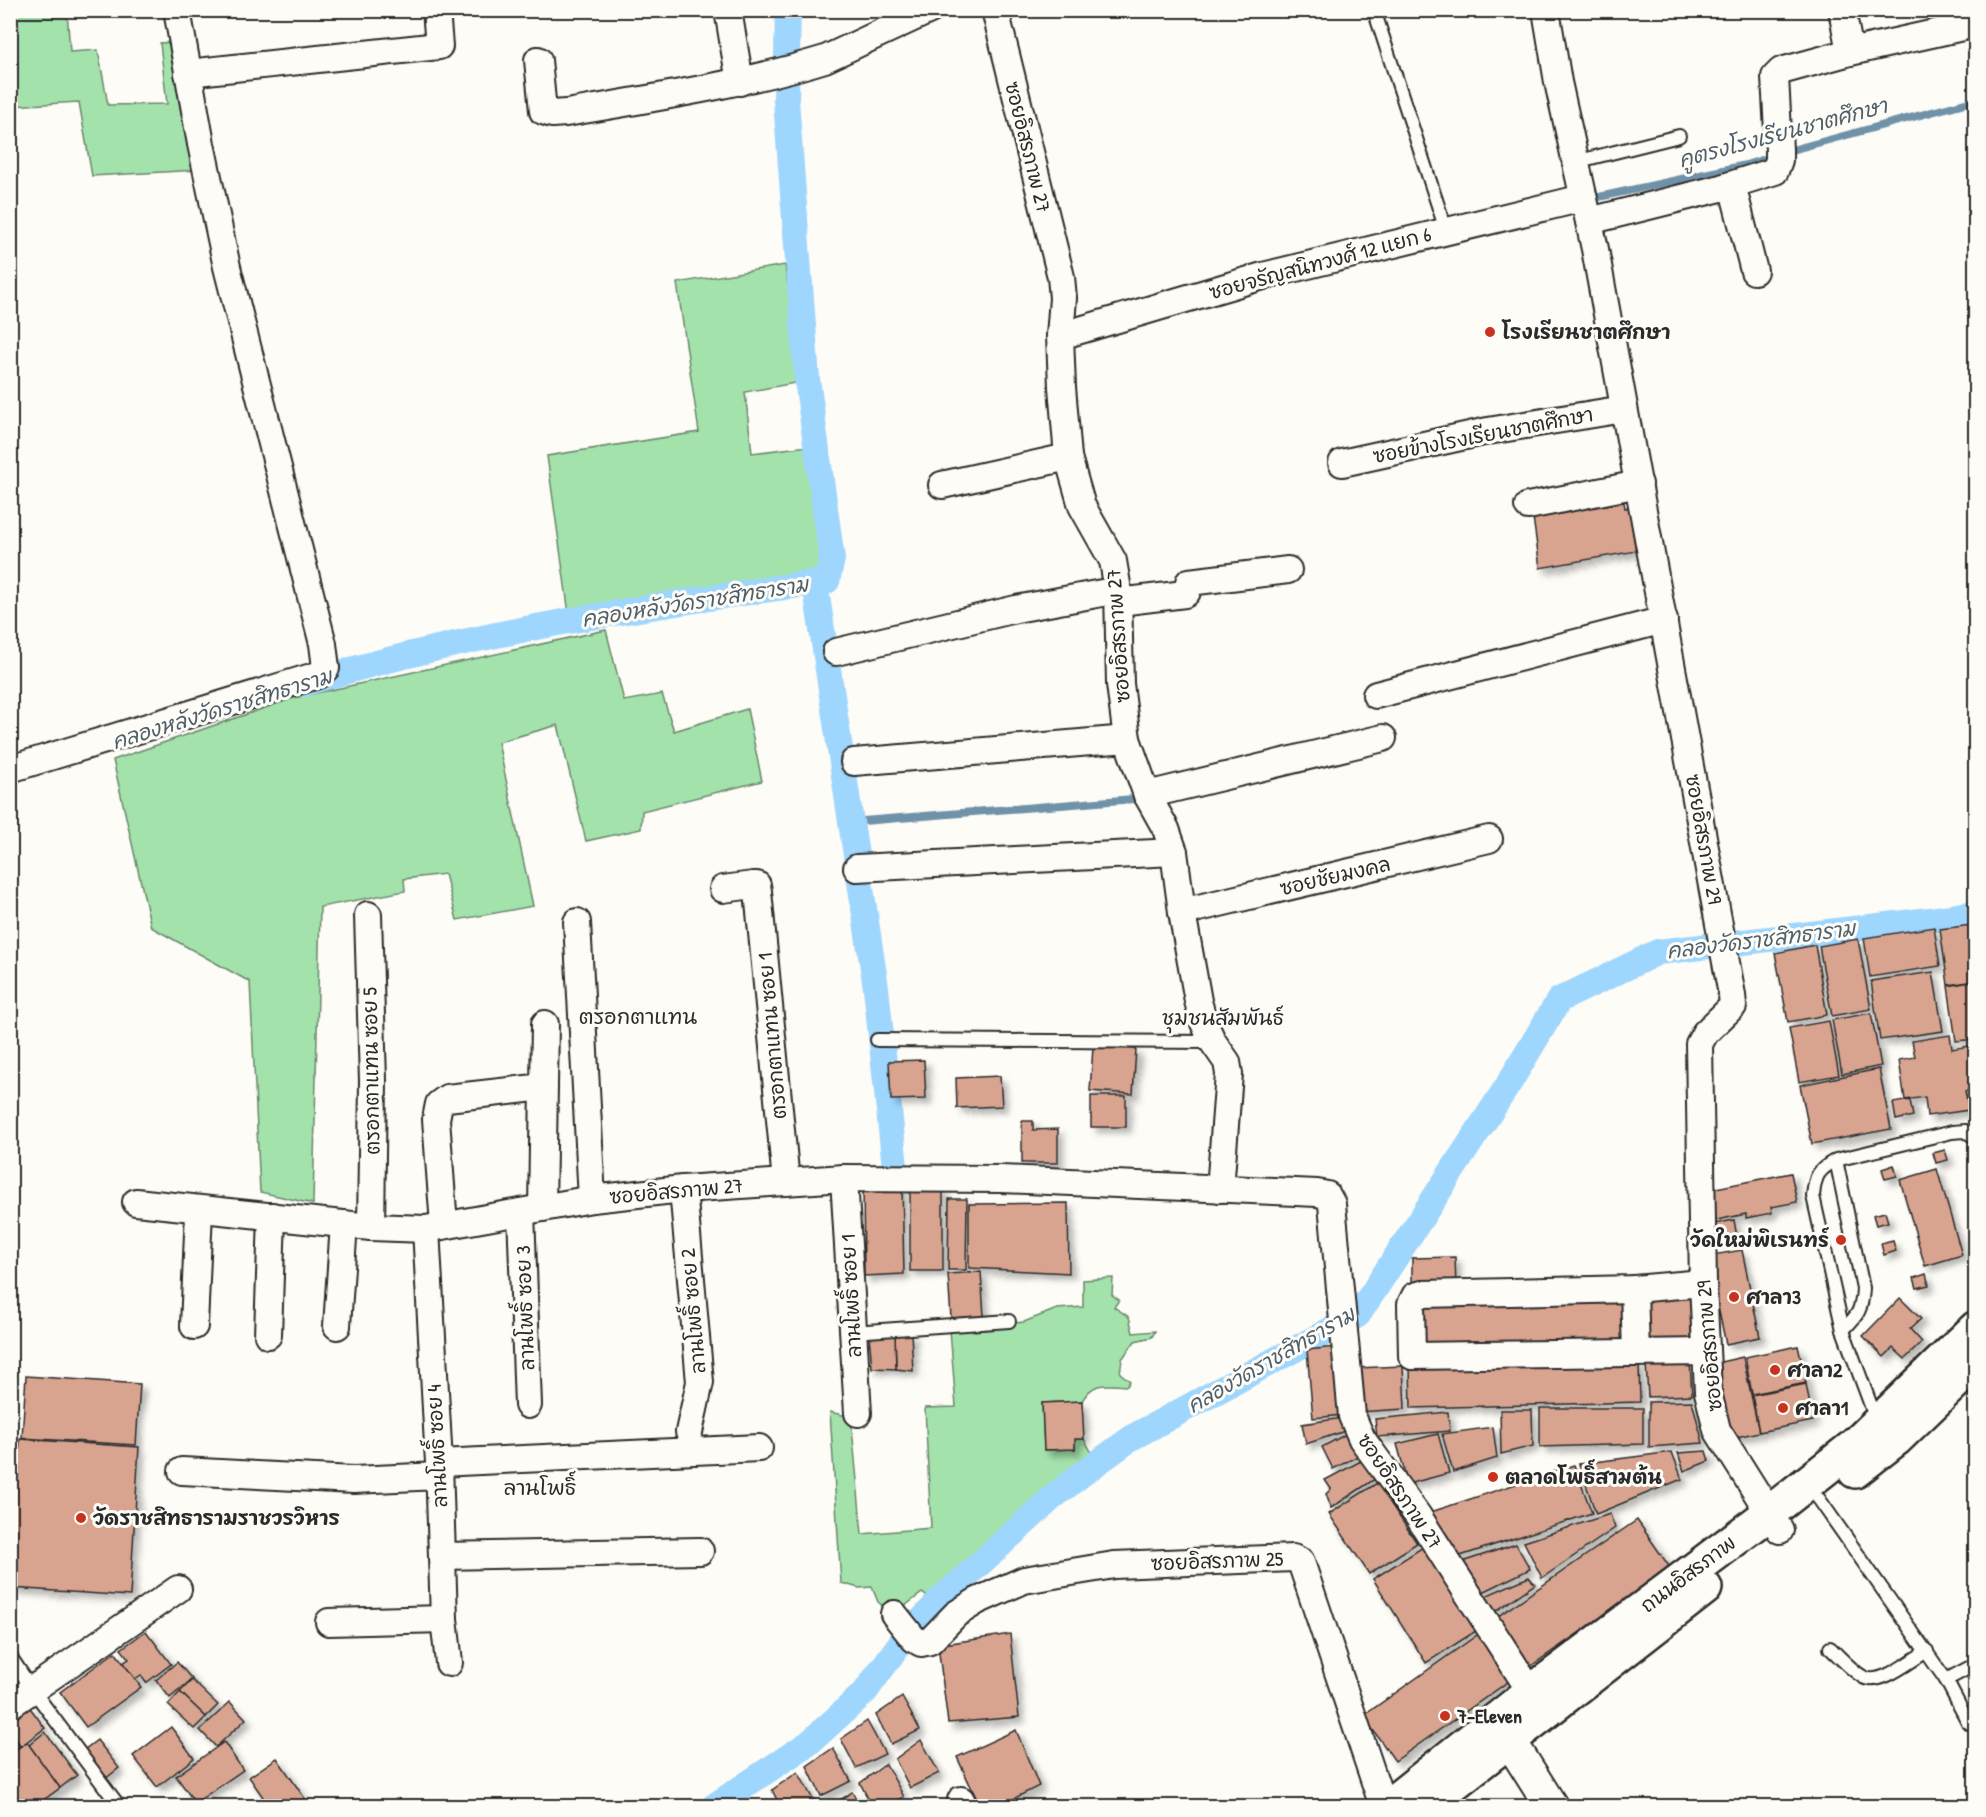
<svg xmlns="http://www.w3.org/2000/svg" width="1986" height="1817" font-family="'Patrick Hand','Playpen Sans Thai',sans-serif">
  <style>
    .green { fill: #a4e2ab; stroke: #68866b; stroke-width: 1.5 }
    .lines { fill: none; stroke-linecap: round; stroke-linejoin: round }
    .stream { stroke: #7092a9; stroke-width: 8 }
    .canal { stroke: #9ed6fd; stroke-width: 26 }
    .building { fill: #d9a48f; stroke: #2b2b2b; stroke-width: 1.5; filter: url(#shadow) }
    .service-casing { stroke: #2b2b2b; stroke-width: 16 }
    .minor-casing { stroke: #2b2b2b; stroke-width: 30 }
    .tertiary-casing { stroke: #2b2b2b; stroke-width: 36 }
    .secondary-casing { stroke: #2b2b2b; stroke-width: 38 }
    .service { stroke: #fdfcf7; stroke-width: 12 }
    .minor { stroke: #fdfcf7; stroke-width: 26 }
    .tertiary { stroke: #fdfcf7; stroke-width: 32 }
    .secondary { stroke: #fdfcf7; stroke-width: 33 }
    .poi-dot { fill: #c8321e; stroke: #fdfcf7; stroke-width: 2 }
    .labels { text-anchor: middle; stroke-width: 6; stroke-linejoin: round; paint-order: stroke }
    .street-label { font-size: 20px; fill: #2b2b2b; stroke: #fdfcf7 }
    .poi-label { font-size: 20px; font-weight: bold; fill: #2b2b2b; stroke: #fdfcf7; text-anchor: start }
    .water-label { font-size: 21px; font-style: italic; fill: #4e5e6a; stroke: #fdfcf7 }
    .neighbourhood-label { font-size: 21px; fill: #2b2b2b; stroke: #fdfcf7 }
  </style>
  <defs>
    <filter id="shadow"><feDropShadow dx="5.5" dy="5.5" stdDeviation="3" flood-color="#0004"/></filter>
  </defs>
  <rect width="100%" height="100%" fill="#fdfcf7"/>
  <filter id="ink" filterUnits="userSpaceOnUse"><feTurbulence type="fractalNoise" baseFrequency=".0167" numOctaves="2"/><feDisplacementMap in="SourceGraphic" scale="12" xChannelSelector="R" yChannelSelector="G"/><feConvolveMatrix kernelMatrix="1 2 1 2 8 2 1 2 1" color-interpolation-filters="sRGB"/></filter>
  <g filter="url(#ink)">
    <g class="green">
      <polygon points="11,11 67,11 70,52 98,50 108,105 167,104 160,43 172,42 198,170 92,176 79,102 11,106"/>
      <polygon points="785,265 801,382 745,392 752,453 808,446 822,572 569,614 547,456 699,432 677,283"/>
      <polygon points="606,630 624,701 662,694 674,731 747,709 762,781 642,811 641,829 586,841 558,725 498,742 533,906 457,920 445,874 404,879 405,891 320,907 313,1204 260,1192 250,982 151,927 113,760 294,698"/>
      <path d="M1113,1278L1112,1295L1119,1300L1114,1307L1129,1317L1133,1333L1155,1331L1152,1337L1135,1341L1122,1359L1120,1373L1130,1381L1127,1386C1106,1385 1094,1380 1082,1401L1042,1403L1044,1450L1075,1449V1439H1084L1092,1453L1079,1463L929,1598L922,1593L894,1614L878,1602L872,1587L859,1588L841,1583L830,1412L851,1417L862,1534L931,1528L925,1408L956,1407L950,1330L1024,1322L1057,1309L1083,1307V1280Z"/>
    </g>
    <g class="lines">
      <g class="stream">
        <polyline points="1599,197 1746,165 1799,148 1976,100"/>
        <polyline points="851,822 1134,799"/>
      </g>
      <g class="canal">
        <polyline points="815,583 876,988 895,1167"/>
        <path d="M303,684C473,632 651,605 827,581L832,559L807,379L786,100L788,10"/>
        <polyline points="714,1806 809,1743 865,1692 899,1645 940,1600 1053,1497 1086,1471 1133,1437 1358,1315 1508,1085 1559,1000 1658,952 1930,920 1976,913"/>
      </g>
    </g>
    <g class="building">
      <polygon points="1624,502 1625,508 1629,507 1636,551 1540,568 1533,517"/>
      <polygon points="1972,925 1976,948 1976,981 1948,985 1940,929"/>
      <polygon points="1934,927 1940,966 1870,977 1864,938"/>
      <polygon points="1858,939 1871,1009 1832,1016 1819,946"/>
      <polygon points="1815,945 1827,1015 1788,1022 1775,953"/>
      <polygon points="1933,972 1943,1031 1880,1040 1871,981"/>
      <polygon points="1976,981 1976,1039 1956,1041 1948,986"/>
      <polygon points="1871,1013 1881,1066 1842,1074 1832,1020"/>
      <polygon points="1829,1021 1839,1075 1799,1082 1789,1028"/>
      <polygon points="1950,1035 1952,1049 1969,1046 1976,1090 1965,1091 1969,1110 1927,1116 1925,1097 1905,1100 1899,1060 1915,1057 1912,1041"/>
      <polygon points="1093,1047 1136,1049 1133,1094 1090,1091"/>
      <polygon points="924,1060 926,1099 891,1100 889,1061"/>
      <polygon points="1879,1069 1891,1129 1812,1144 1800,1085"/>
      <polygon points="1000,1076 1002,1106 957,1108 956,1078"/>
      <rect x="1091" y="1096" width="35" height="31"/>
      <polygon points="1910,1100 1913,1116 1896,1120 1893,1103"/>
      <polygon points="1022,1121 1033,1121 1033,1130 1058,1129 1058,1163 1022,1163"/>
      <polygon points="1945,1150 1948,1160 1936,1163 1933,1153"/>
      <polygon points="1894,1165 1897,1176 1885,1179 1882,1169"/>
      <polygon points="1937,1169 1962,1255 1925,1266 1900,1180"/>
      <polygon points="1791,1173 1797,1202 1771,1207 1772,1213 1746,1218 1746,1214 1712,1221 1706,1190"/>
      <polygon points="863,1184 902,1184 904,1274 864,1276"/>
      <rect x="910" y="1188" width="33" height="83"/>
      <polygon points="949,1199 967,1199 966,1270 948,1270"/>
      <polygon points="1068,1203 1069,1273 969,1268 969,1204"/>
      <polygon points="1885,1212 1888,1222 1876,1225 1873,1215"/>
      <polygon points="1734,1220 1737,1237 1717,1241 1714,1224"/>
      <polygon points="1893,1241 1896,1251 1884,1255 1881,1244"/>
      <polygon points="1742,1250 1760,1337 1726,1344 1707,1256"/>
      <polygon points="1455,1257 1456,1287 1412,1287 1412,1258"/>
      <polygon points="981,1272 984,1316 951,1318 948,1274"/>
      <polygon points="1926,1274 1929,1285 1917,1288 1914,1278"/>
      <polygon points="1643,1295 1692,1296 1691,1341 1643,1341"/>
      <polygon points="1624,1296 1625,1344 1422,1347 1421,1299"/>
      <polygon points="1900,1298 1921,1319 1910,1329 1922,1342 1905,1359 1893,1348 1884,1357 1863,1336"/>
      <polygon points="911,1332 913,1371 896,1369 895,1334"/>
      <polygon points="895,1334 896,1369 872,1368 869,1335"/>
      <polygon points="1798,1346 1806,1383 1752,1394 1745,1357"/>
      <polygon points="1336,1347 1343,1415 1313,1418 1307,1350"/>
      <polygon points="1743,1357 1759,1432 1732,1438 1716,1363"/>
      <polygon points="1639,1362 1640,1402 1411,1408 1410,1367"/>
      <polygon points="1690,1362 1692,1395 1648,1397 1646,1364"/>
      <polygon points="1403,1366 1405,1409 1358,1412 1356,1368"/>
      <polygon points="26,1376 140,1384 136,1445 22,1438"/>
      <polygon points="1806,1384 1813,1421 1759,1432 1752,1395"/>
      <polygon points="1082,1401 1084,1439 1075,1439 1075,1449 1044,1450 1042,1403"/>
      <polygon points="1692,1401 1703,1443 1649,1447 1649,1402"/>
      <polygon points="1540,1408 1643,1408 1643,1444 1540,1447"/>
      <polygon points="1500,1410 1532,1410 1533,1446 1501,1454"/>
      <polygon points="1448,1412 1450,1431 1377,1437 1375,1419"/>
      <polygon points="1343,1418 1348,1430 1306,1444 1302,1424"/>
      <polygon points="1493,1427 1497,1458 1453,1472 1442,1434"/>
      <polygon points="1348,1433 1360,1455 1333,1469 1322,1447"/>
      <polygon points="1438,1434 1449,1473 1408,1484 1397,1444"/>
      <polygon points="20,1439 139,1447 130,1596 11,1588 14,1548 10,1548 10,1482 17,1482"/>
      <polygon points="1706,1451 1709,1461 1684,1471 1678,1453"/>
      <polygon points="1672,1452 1682,1479 1596,1514 1579,1464"/>
      <polygon points="1361,1461 1375,1479 1331,1508 1326,1494 1331,1489 1325,1480"/>
      <polygon points="1574,1465 1592,1513 1454,1558 1431,1512"/>
      <polygon points="1377,1483 1417,1543 1369,1574 1329,1514"/>
      <polygon points="1610,1514 1615,1528 1542,1578 1524,1542"/>
      <polygon points="1637,1520 1671,1569 1528,1668 1494,1619"/>
      <polygon points="1516,1544 1530,1569 1481,1593 1459,1563"/>
      <polygon points="1423,1547 1476,1631 1426,1663 1373,1579"/>
      <polygon points="1529,1577 1535,1584 1493,1613 1483,1597"/>
      <polygon points="146,1631 171,1664 146,1683 141,1675 135,1679 123,1663 129,1659 121,1649"/>
      <polygon points="1480,1633 1512,1679 1395,1761 1363,1716"/>
      <polygon points="1010,1634 1019,1717 948,1723 938,1645"/>
      <polygon points="115,1652 141,1687 86,1727 60,1692"/>
      <polygon points="177,1662 192,1679 170,1698 156,1680"/>
      <polygon points="192,1680 218,1705 206,1717 180,1692"/>
      <polygon points="180,1692 206,1717 194,1729 168,1705"/>
      <polygon points="902,1697 920,1730 891,1744 876,1715"/>
      <polygon points="230,1702 246,1719 216,1747 200,1730"/>
      <polygon points="28,1705 45,1728 21,1746 10,1732 10,1718"/>
      <polygon points="867,1721 885,1754 856,1768 841,1739"/>
      <polygon points="171,1727 194,1758 157,1787 133,1756"/>
      <polygon points="1016,1730 1039,1786 999,1806 980,1806 957,1757"/>
      <polygon points="45,1732 77,1775 60,1788 29,1745"/>
      <polygon points="10,1733 20,1746 10,1754"/>
      <polygon points="97,1740 119,1768 105,1779 84,1750"/>
      <polygon points="921,1740 939,1773 910,1788 895,1759"/>
      <polygon points="27,1742 60,1788 35,1806 23,1806 10,1789 10,1754"/>
      <polygon points="224,1742 243,1770 195,1803 176,1776"/>
      <polygon points="833,1748 851,1781 821,1796 807,1766"/>
      <polygon points="277,1758 310,1806 269,1806 249,1777"/>
      <polygon points="886,1764 904,1797 886,1806 872,1806 860,1783"/>
      <polygon points="798,1772 816,1805 780,1806 772,1790"/>
      <polygon points="852,1792 860,1806 831,1806"/>
    </g>
    <g class="lines">
      <defs>
        <g id="service">
          <polyline points="1374,10 1446,230"/>
          <polyline points="1575,162 1679,136"/>
          <polyline points="877,1040 1213,1042"/>
          <path d="M1836,1160L1863,1288C1862,1310 1858,1315 1843,1330"/>
          <polyline points="853,1332 1009,1321"/>
          <path d="M1877,1422L1843,1330L1813,1196C1815,1175 1818,1170 1836,1160L1952,1132L1965,1131L1976,1138"/>
          <polyline points="1819,1499 1946,1680 1976,1664"/>
          <path d="M1830,1648C1840,1657 1851,1670 1863,1677C1880,1687 1911,1660 1927,1651"/>
          <polyline points="10,1656 32,1689 119,1806"/>
          <polyline points="1946,1680 1968,1722 1976,1727"/>
        </g>
        <g id="minor">
          <polyline points="728,10 740,82"/>
          <polyline points="995,10 1061,277 1063,298 1060,336 1062,387 1068,457 1082,506 1113,561 1118,590 1120,684 1127,739 1147,795 1166,829 1174,852 1182,912 1198,1001 1204,1023 1213,1042 1227,1062 1229,1074 1220,1189"/>
          <polyline points="1546,10 1558,82 1595,249 1732,995 1733,1006 1705,1033 1699,1044 1703,1283 1708,1392 1717,1430 1780,1530"/>
          <polyline points="1842,10 1850,52"/>
          <path d="M538,60L543,111L552,114L566,113C653,98 740,85 825,59L930,10"/>
          <polyline points="188,73 439,46 436,10"/>
          <polyline points="1732,185 1754,271"/>
          <polyline points="1589,221 1721,188 1775,171 1779,160 1779,150 1775,77 1781,71 1850,52 1976,24"/>
          <polyline points="1060,336 1263,276 1583,198"/>
          <polyline points="1342,463 1488,431 1624,409"/>
          <polyline points="942,485 1068,457"/>
          <polyline points="1528,506 1639,484"/>
          <polyline points="1119,602 1185,594 1187,592 1189,582 1288,570"/>
          <polyline points="836,652 1016,609 1118,590"/>
          <polyline points="1376,695 1664,620"/>
          <polyline points="854,762 1127,739"/>
          <polyline points="10,769 318,675 326,668 323,644 227,267 201,144 177,10"/>
          <polyline points="1147,795 1383,738"/>
          <polyline points="857,868 1174,852"/>
          <polyline points="723,889 753,885 757,885 758,891 786,1182"/>
          <polyline points="1182,912 1489,839"/>
          <polyline points="368,915 373,1081 371,1227"/>
          <polyline points="577,922 592,1199"/>
          <polyline points="844,1178 858,1413"/>
          <polyline points="683,1189 700,1382 689,1432"/>
          <polyline points="136,1202 371,1227 426,1229 592,1199 683,1189 844,1178 1001,1179 1317,1193 1327,1195 1332,1204 1352,1416 1362,1439 1418,1516 1531,1692"/>
          <polyline points="542,1208 545,1024"/>
          <polyline points="521,1212 528,1405"/>
          <polyline points="444,1225 436,1119 439,1104 447,1098 544,1087"/>
          <polyline points="426,1229 439,1463 444,1619 449,1663"/>
          <polyline points="1703,1283 1634,1289 1422,1294 1415,1296 1411,1304 1412,1356 1706,1352"/>
          <polyline points="1634,1289 1636,1353"/>
          <polyline points="194,1326 199,1210"/>
          <polyline points="337,1326 344,1224"/>
          <polyline points="268,1335 272,1216"/>
          <polyline points="439,1463 759,1448"/>
          <polyline points="182,1471 354,1480 439,1476"/>
          <polyline points="442,1556 700,1551"/>
          <polyline points="894,1614 914,1639 921,1643 930,1641 956,1614 977,1601 1024,1580 1114,1565 1293,1558 1301,1562 1383,1806"/>
          <polyline points="329,1622 444,1619"/>
          <polyline points="10,1705 178,1589"/>
          <polyline points="961,1800 964,1806"/>
        </g>
        <polyline id="tertiary" points="1496,1719 1551,1806"/>
        <g id="secondary">
          <polyline points="1855,1471 1896,1439 1976,1362"/>
          <polyline points="1388,1806 1531,1692 1759,1521 1854,1446 1976,1328"/>
          <polyline points="1425,1806 1705,1588"/>
        </g>
      </defs>
      <use href="#service" class="service-casing"/>
      <use href="#minor" class="minor-casing"/>
      <use href="#tertiary" class="tertiary-casing"/>
      <use href="#secondary" class="secondary-casing"/>
      <use href="#service" class="service"/>
      <use href="#minor" class="minor"/>
      <use href="#tertiary" class="tertiary"/>
      <use href="#secondary" class="secondary"/>
    </g>
  </g>
  <g class="poi-dot">
    <circle cx="1490" cy="332" r="6"/>
    <circle cx="1841" cy="1240" r="6"/>
    <circle cx="1734" cy="1297" r="6"/>
    <circle cx="1775" cy="1370" r="6"/>
    <circle cx="1783" cy="1408" r="6"/>
    <circle cx="1493" cy="1477" r="6"/>
    <circle cx="81" cy="1518" r="6"/>
    <circle cx="1445" cy="1716" r="6"/>
  </g>
  <g class="labels">
    <g class="street-label">
      <text transform="translate(1028 147) rotate(76)" y="7">ซอยอิสรภาพ 27</text>
      <text transform="translate(1320 263) rotate(-15)" y="7">ซอยจรัญสนิทวงศ์ 12 แยก 6</text>
      <text transform="translate(1483 435) rotate(-11)" y="7">ซอยข้างโรงเรียนชาตศึกษา</text>
      <text transform="translate(1118 636) rotate(-94)" y="7">ซอยอิสรภาพ 27</text>
      <text transform="translate(1704 839) rotate(80)" y="7">ซอยอิสรภาพ 29</text>
      <text transform="translate(1335 876) rotate(-13)" y="7">ซอยชัยมงคล</text>
      <text transform="translate(772 1036) rotate(-95)" y="7">ตรอกตาแทน ซอย 1</text>
      <text transform="translate(371 1071) rotate(-91)" y="7">ตรอกตาแทน ซอย 5</text>
      <text transform="translate(676 1191) rotate(-5)" y="7">ซอยอิสรภาพ 27</text>
      <text transform="translate(851 1296) rotate(-93)" y="7">ลานโพธิ์ ซอย 1</text>
      <text transform="translate(525 1308) rotate(-92)" y="7">ลานโพธิ์ ซอย 3</text>
      <text transform="translate(693 1311) rotate(-95)" y="7">ลานโพธิ์ ซอย 2</text>
      <text transform="translate(1709 1346) rotate(-95)" y="7">ซอยอิสรภาพ 29</text>
      <text transform="translate(437 1446) rotate(-93)" y="7">ลานโพธิ์ ซอย 4</text>
      <text transform="translate(1400 1491) rotate(56)" y="7">ซอยอิสรภาพ 27</text>
      <text transform="translate(1217 1561) rotate(-2)" y="7">ซอยอิสรภาพ 25</text>
      <text transform="translate(1688 1574) rotate(-37)" y="7">ถนนอิสรภาพ</text>
    </g>
    <g class="poi-label">
      <text x="1502" y="339">โรงเรียนชาตศึกษา</text>
      <text x="1829" y="1247" text-anchor="end">วัดใหม่พิเรนทร์</text>
      <text x="1746" y="1304">ศาลา3</text>
      <text x="1787" y="1377">ศาลา2</text>
      <text x="1795" y="1415">ศาลา1</text>
      <text x="1505" y="1484">ตลาดโพธิ์สามต้น</text>
      <text x="93" y="1525">วัดราชสิทธารามราชวรวิหาร</text>
      <text x="1457" y="1723">7-Eleven</text>
    </g>
    <g class="water-label">
      <text transform="translate(1783 133) rotate(-15)" y="7">คูตรงโรงเรียนชาตศึกษา</text>
      <text transform="translate(695 602) rotate(-9)" y="7">คลองหลังวัดราชสิทธาราม</text>
      <text transform="translate(222 709) rotate(-17)" y="7">คลองหลังวัดราชสิทธาราม</text>
      <text transform="translate(1761 940) rotate(-7)" y="7">คลองวัดราชสิทธาราม</text>
      <text transform="translate(1271 1360) rotate(-30)" y="7">คลองวัดราชสิทธาราม</text>
    </g>
    <g class="neighbourhood-label">
      <text x="638" y="1024">ตรอกตาแทน</text>
      <text x="1223" y="1025">ชุมชนสัมพันธ์</text>
      <text x="540" y="1495">ลานโพธิ์</text>
    </g>
  </g>
  <rect width="1986" height="1817" fill="none" stroke="#fdfcf7" stroke-width="36"/>
  <rect x="18" y="18" width="1950" height="1781" fill="none" stroke="#2b2b2b" stroke-width="2" filter="url(#ink)"/>
</svg>
